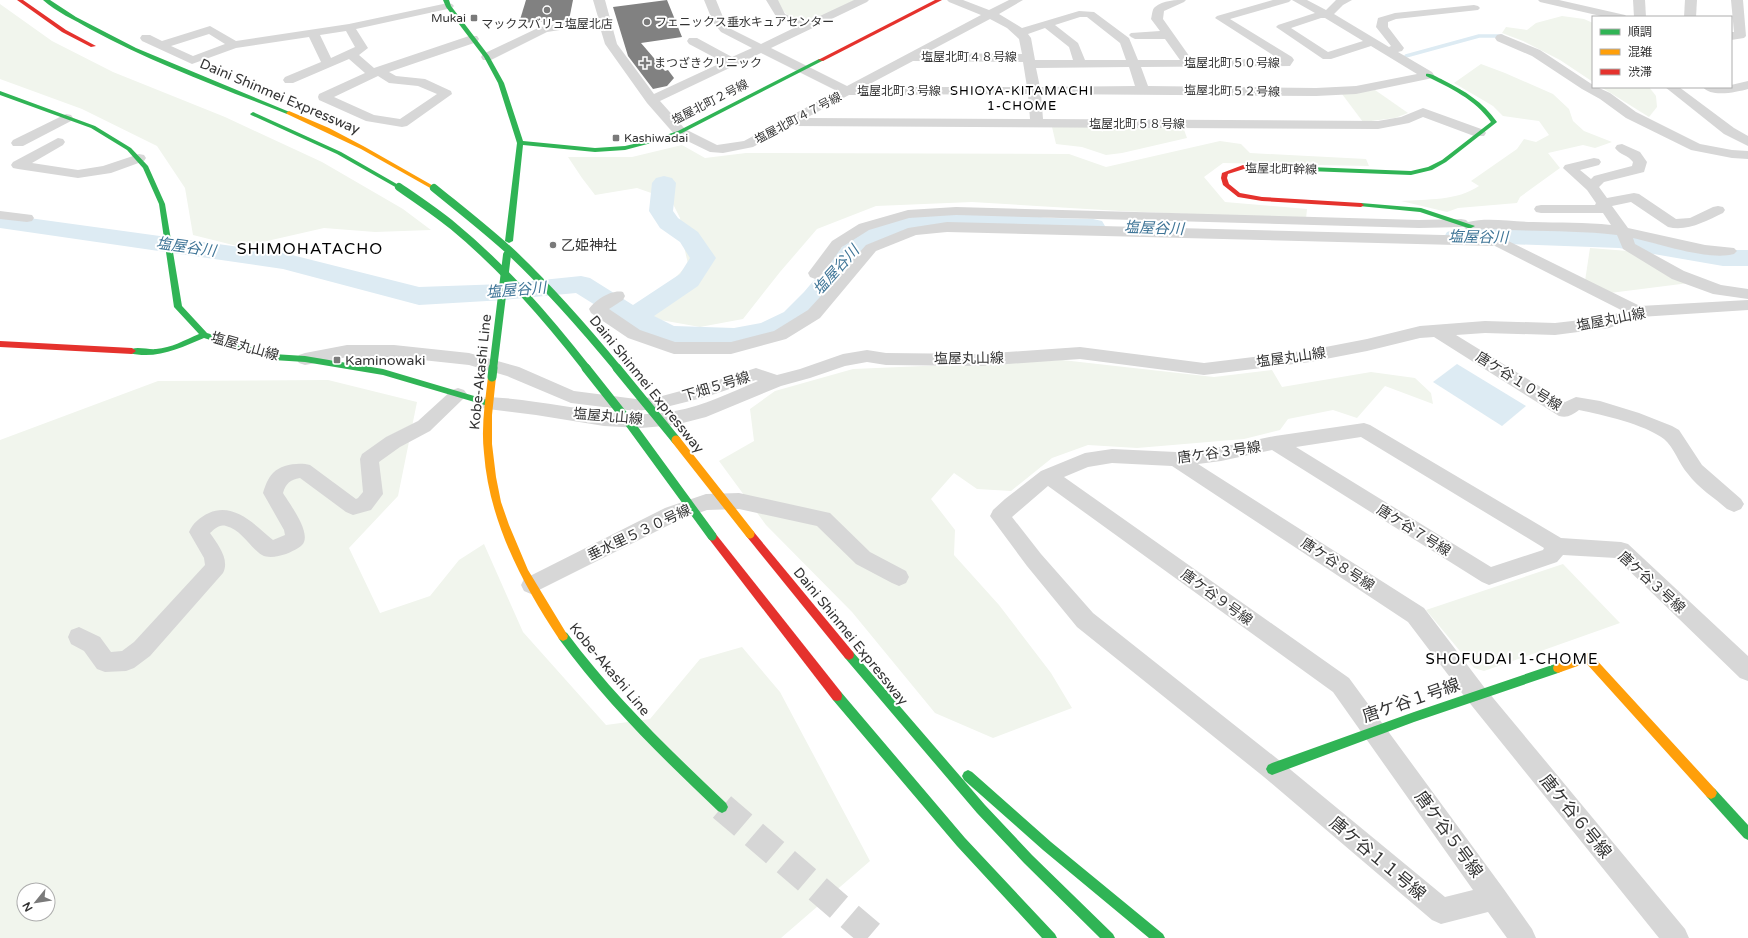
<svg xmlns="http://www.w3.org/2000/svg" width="1748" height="938" font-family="'Varela Round','Noto Sans JP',sans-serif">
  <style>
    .green { fill: #f1f5ed; fill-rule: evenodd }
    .water { fill: #ddebf3 }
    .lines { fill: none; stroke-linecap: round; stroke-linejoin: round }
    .stream { stroke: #ddebf3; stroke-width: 3.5 }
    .river { fill: #ddebf3; fill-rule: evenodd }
    .building { fill: #818181 }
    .primary-tunnel { stroke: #d6d6d6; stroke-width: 28; stroke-dasharray: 28 14; stroke-linecap: butt }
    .street { fill: #d7d7d7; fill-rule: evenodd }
    .fast { fill: #30b455; fill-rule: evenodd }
    .slow { fill: #ff9f0a; fill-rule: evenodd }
    .jam { fill: #e5322d; fill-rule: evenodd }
    .fast-bridge-far1 { stroke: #30b455; stroke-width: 8 }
    .fast-bridge { stroke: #30b455; stroke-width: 9 }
    .slow-bridge { stroke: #ff9f0a; stroke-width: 9 }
    .poi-dot { fill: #7a7a7a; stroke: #fff; stroke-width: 1.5 }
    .labels { text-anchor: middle; stroke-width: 4; stroke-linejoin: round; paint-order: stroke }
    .far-poi-label { font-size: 12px; fill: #333; stroke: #fff; text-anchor: start }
    .far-street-label { font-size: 12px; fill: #333; stroke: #fff }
    .far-neighbourhood-label { font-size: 13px; letter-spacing: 1px; fill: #000; stroke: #fff }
    .street-label { font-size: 14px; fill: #333; stroke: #fff }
    .poi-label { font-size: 14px; fill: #333; stroke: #fff; text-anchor: start }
    .water-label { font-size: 15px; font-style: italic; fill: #3f7597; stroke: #fff }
    .neighbourhood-label { font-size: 15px; letter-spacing: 1px; fill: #000; stroke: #fff }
    .quarter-label { font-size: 16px; letter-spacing: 1px; fill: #000; stroke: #fff }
    .near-street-label { font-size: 17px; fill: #333; stroke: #fff }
  </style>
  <rect width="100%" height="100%" fill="#fff"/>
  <g class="green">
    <path d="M777,0H855L808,23C794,23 782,13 777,0Z"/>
    <polygon points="0,4 52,41 113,72 225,117 322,162 403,209 431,230 375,232 324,228 241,247 193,235 185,188 157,146 82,109 0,79"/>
    <polygon points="1562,16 1584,19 1593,23 1593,82 1560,60 1523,41 1502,33 1506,27 1527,30 1536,23"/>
    <path d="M1481,64L1505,73L1553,94L1569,109L1573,121L1584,131L1612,142L1595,148L1583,145L1548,153L1560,168L1520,197L1517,203L1458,208L1447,212L1401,201C1427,199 1457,201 1479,186L1471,181L1517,149L1524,139L1536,142L1549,135L1539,121L1503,116L1493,106L1454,83Z"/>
    <polygon points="1601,87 1649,87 1656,96 1657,107 1649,117"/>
    <polygon points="1375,90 1408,113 1395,118 1363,122 1342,94"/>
    <polygon points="1052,127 1183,127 1187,138 1122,153 1106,155 1082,147 1056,144"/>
    <polygon points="1220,141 1241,144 1250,153 1366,159 1369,166 1223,163 1204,177 1225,202 1307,209 1306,219 1120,211 972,202 876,206 817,229 780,272 743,319 700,327 655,319 637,306 668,286 688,264 683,242 680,218 671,200 637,188 595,195 582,178 568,157 632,157 682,145 705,158 746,153 1069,154 1106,167"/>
    <polygon points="1590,248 1628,251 1689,283 1610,293 1585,281"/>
    <polygon points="1062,360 1214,377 1272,370 1282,387 1371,372 1415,378 1431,393 1433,404 1385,386 1357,418 1333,410 1288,419 1280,430 1244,439 1137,448 1088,445 1052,458 1011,491 977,489 954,473 931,499 955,530 954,555 999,605 1051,673 1072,708 993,738 935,713 852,612 766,525 719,461 754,441 750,409 775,391 853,369"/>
    <path d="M328,380L417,402L398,496L349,548L380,613L430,596L459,560L484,544L523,632L606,725L650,719L700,659L742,647L780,692L870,861L781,938H0V440L158,381ZM24,890H48V914H24Z"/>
    <polygon points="1563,564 1620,623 1484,671 1474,668 1426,610"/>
  </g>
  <polygon class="water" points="1457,364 1526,406 1502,426 1433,382"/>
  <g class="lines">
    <polyline class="stream" points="1406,56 1479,36 1502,36"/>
    <g class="river">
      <polygon points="664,176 672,178 676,183 673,211 678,218 698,232 716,258 698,286 654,316 674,326 734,328 761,323 784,312 804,292 849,239 870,227 905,215 928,212 967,211 1052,218 1093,219 1102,221 1105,226 1102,231 1093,233 1052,232 967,225 928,226 910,229 888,237 867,249 822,304 804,324 777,337 734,346 670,344 660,342 624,323 576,293 504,300 419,305 283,269 0,228 0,214 284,253 419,287 504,284 581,276 590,278 633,305 680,274 690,258 680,242 660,228 649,211 652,183 656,178"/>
      <polygon points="1507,228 1619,232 1723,250 1748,250 1748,266 1723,266 1619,248 1507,244 1456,245 1447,242 1444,237 1447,232 1456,229"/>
    </g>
  </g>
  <g class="building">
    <polygon points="526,0 573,0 569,20 519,23"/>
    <polygon points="667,0 682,37 641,43 665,71 668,70 674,78 667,86 653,89 628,56 613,7"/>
  </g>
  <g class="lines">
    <polyline class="primary-tunnel" points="722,807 875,938"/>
    <g class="street">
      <path d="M593,0H605L617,44L654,94L723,62L689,44L687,41L689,38H697L732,57L752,48L721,32L713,22L704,0H716L725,22L729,28L761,44L796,27L777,18L766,0H778L785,14L805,23L854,0H869L867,2L771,48L847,86L981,15L949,2L947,0H963L989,10L1009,0H1023L999,14L1022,28L1079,11L1094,12L1129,38L1138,60H1180L1165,39H1135L1131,37L1129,35L1131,33L1160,31L1151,19C1152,16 1152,9 1155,7C1163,0 1176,0 1186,0L1184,2L1164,11L1163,19L1192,60L1279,59L1215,18L1217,16L1273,0H1291L1289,2L1230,19L1292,57L1294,60L1290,66L1141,67L1148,86L1316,88L1356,86L1417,74L1371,46L1331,59H1323L1276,27L1278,25L1315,13L1292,0H1307L1326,10L1336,0H1352L1343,5L1334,14L1389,47L1391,46L1376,27L1378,18L1395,13L1474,5L1478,6L1480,8L1478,10L1396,19L1388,22V27L1404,48L1402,51L1398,52L1432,72L1434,75L1432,78L1428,79L1356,94L1316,96L1041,94L1043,119L1378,121L1401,117L1423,108L1484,130L1486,133L1484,136H1474L1423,117L1409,123L1378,129L792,126L753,147L723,153L710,152L675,135L647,103L605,44L599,24L547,32L491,60H483L481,57L483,54L540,27L598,17ZM1080,17H1087L1120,43L1126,60H1085L1078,43L1055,25ZM1321,18H1325L1363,41L1328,52L1291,28ZM990,19L1007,28L1019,39L1022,54L926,53ZM1045,28L1069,47L1073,60H1035L1031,38L1028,34ZM761,53L837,91L744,141L717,145L685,129L660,101ZM913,61L1023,62L1027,87H864ZM1129,67L1135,86L1040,87L1036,68ZM1028,94L1030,119L806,118L849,95Z"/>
      <polygon points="1538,0 1559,0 1625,15 1627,17 1605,17 1540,2"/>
      <polygon points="1633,0 1645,0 1646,17 1634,17"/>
      <polygon points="1685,0 1697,0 1696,17 1684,17"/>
      <polygon points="1731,0 1743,0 1746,36 1744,38 1731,40 1731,32 1734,32"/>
      <path d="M448,3L452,4L454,6L452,8L356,29L368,48L359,55L374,68L469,36H477L479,39L477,42L389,72L396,76L425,79L451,91L452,94L407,126L402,127L366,121L319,100L318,97L319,94L365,73L349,59L293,83H285L283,80L285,77L321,62L309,37L236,48L192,64L142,41L140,38L142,35H150L162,41L210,26L236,41L349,24ZM346,31L355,47L331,58L320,35ZM209,34L225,44L193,56L171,46ZM378,76L389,83L418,86L437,94L400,119L374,115L334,97Z"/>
      <polygon points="1501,34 1540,50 1593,85 1593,87 1597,87 1610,93 1636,112 1700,144 1732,150 1748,151 1748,159 1732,158 1691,150 1626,118 1600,99 1582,89 1532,56 1497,41 1495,38 1497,35"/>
      <path d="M1748,81V89C1737,92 1711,98 1703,87H1731V85Z"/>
      <polygon points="1665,87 1679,87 1734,128 1748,136 1748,146 1724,134"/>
      <polygon points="66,114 71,115 73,118 71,121 23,146 13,146 11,143 13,140"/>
      <polygon points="58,138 63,139 65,142 63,145 32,163 78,170 103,166 139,154 144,155 146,158 144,161 111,173 78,178 18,169 13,168 11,165 13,162"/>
      <path d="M1622,144L1640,152L1647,162L1644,172L1604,182L1599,187L1607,198L1634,193L1639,194L1676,219L1690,218L1713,207L1718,206L1723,207L1725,210L1723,213C1706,221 1687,232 1668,227L1631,202L1612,206L1628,228L1705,245L1734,248L1737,251L1734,254C1709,261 1660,244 1633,238L1635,244L1684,271L1721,285L1748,289V299L1713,294L1672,279L1623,249L1617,235C1576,230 1535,232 1493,229C1484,228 1475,231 1466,229L1464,227L1419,228L956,215L909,218L869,230L842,247L825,271L838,276L866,245L908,228L947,222L1481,236L1483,233L1488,231L1640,306L1748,300V310L1640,317L1609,328L1555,335L1485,333L1456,335L1565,402L1576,397L1600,401L1639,413L1672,426L1679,430L1702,465L1741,499L1744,504L1741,509L1734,512L1727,509C1715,498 1698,488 1688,474C1679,464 1674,447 1664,439C1644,424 1603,415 1579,410C1572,415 1568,418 1559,416L1434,337L1420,338L1367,351L1310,362L1204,375L1080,359L979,366L886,365L867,362L845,366L810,378L781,386L706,417L675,425L641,428L604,426L536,415L488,409L482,408L479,403L482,398L488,397C504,398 520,399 536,402C582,408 629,420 675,411C704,406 731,392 758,381L756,380L706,397L662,408L636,411L571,403L507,376L469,365L394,357H347L305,365L299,363L296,359L299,355L305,353L347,345H394L469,353L519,367L574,391L636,399L662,396L703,385L756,368L777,375L800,369L843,354L867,350L886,353L979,354L1080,347L1204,363L1310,350L1367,339L1420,326L1485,321L1555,323L1607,317L1623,311L1495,246L947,232L916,235L876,251L820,318L786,339L731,354H674L668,352L628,338L591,313L589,309C595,300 612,289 623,292L625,296L623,300L609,309L640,330L675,342H731L774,331L808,310L831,285L810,277L808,273L832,241L859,224L908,210L956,207L1419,220L1461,219L1466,220L1468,222C1489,217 1511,222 1533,222C1559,223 1585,222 1611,225L1603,213H1541L1536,212L1534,209L1536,206L1541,205H1595L1596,203L1587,190L1563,168L1565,165L1594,158L1599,159L1601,162L1599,165L1580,170L1591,179L1594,176L1632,166L1633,162C1628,155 1620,155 1615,148L1617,145Z"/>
      <polygon points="0,211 32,215 34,218 32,221 27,222 0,219"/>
      <path d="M458,388L464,390L467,394L464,398L430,431L400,447L379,462L383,494L371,510L353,515L346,512L300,478C290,480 286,483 283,493C289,503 313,534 302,545C299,548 291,552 286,554C279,556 269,559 262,555C250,548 241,529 226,526C219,524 215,529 210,533C218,545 230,559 223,573L150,656L134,668L126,671L105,672L97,669L84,651L71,644L68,637L71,630L79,627L100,637L111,652L122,651L134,642L205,565L204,558L189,532C193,523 200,517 209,513C234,502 255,525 273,540L285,535L284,530L263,493C265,486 268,478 273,473C281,464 300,462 310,465L356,499L358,498L363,492L360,459L362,454L386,437L418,421L452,390Z"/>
      <path d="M1364,423L1370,425L1561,538L1621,542L1628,544L1748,656V681L1740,678L1616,558L1563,555L1557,562L1489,585L1482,582L1272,450L1221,461L1198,464L1424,608L1484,687L1685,929L1689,938H1659L1468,701L1408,622L1172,466L1112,463L1088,467L1064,477L1349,678L1503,888L1532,929L1536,938H1507L1488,912L1441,924L1432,920L1264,777L1077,627L1027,566L990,516L993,510L1005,499L1041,471L1085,453L1112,449L1176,452L1221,447L1275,436ZM1361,437L1544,548L1543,550L1491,567L1296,447ZM1048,486L1333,692L1473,890L1445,897L1280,761L1093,613L1041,554L1012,517Z"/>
      <polygon points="739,493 830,513 870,552 906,571 909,577 906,583 899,586 892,583 856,564 817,526 739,509 707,510 679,520 531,594 524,591 521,585 524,579 665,508 706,494"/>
    </g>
    <g class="fast">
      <path d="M43,0H50L76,17L136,48L292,113L287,114C221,88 153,63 90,29C75,20 56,12 43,0Z"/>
      <polygon points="443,0 449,0 451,6 489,56 504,83 523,141 595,148 625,146 651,140 678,131 819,59 824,60 682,133 655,142 625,150 595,152 523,145 513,241 509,243 505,241 517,143 498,83 484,57 446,7"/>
      <path d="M1426,74C1432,73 1438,78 1443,80C1465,91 1483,102 1497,122L1446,162L1432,170L1411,175L1256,169L1253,167L1256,165L1411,171L1428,167L1442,160L1491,122C1475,99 1450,88 1426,76Z"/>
      <path d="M0,91L95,126L131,148L148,166L165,204L182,306L207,333L273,354L305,356L383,369L491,401L492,403L491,405L488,406L383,375L305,362L273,360L204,338C180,348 156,360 129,353L128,351C134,345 148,350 156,349C171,348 185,340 199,334L174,307L159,204L143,168L127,150L91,128L0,95Z"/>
      <polygon points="253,112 341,152 402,187 401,188 397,188 337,154 251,115 250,114"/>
      <polygon points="1361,203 1421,208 1475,226 1471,228 1468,228 1420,212 1359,206 1358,205"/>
      <path d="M563,631L567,633C614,696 669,749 726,803L728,807L726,811L722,813L718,811C661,757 606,703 559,639L558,636L559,633Z"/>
      <polygon points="849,650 853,652 985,805 1032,855 1113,934 1115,938 1100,938 1024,863 977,813 845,658 844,655 845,652"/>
      <polygon points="1558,663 1562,665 1563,668 1562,671 1558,673 1414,722 1272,775 1268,773 1266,769 1268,765 1272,763 1414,712"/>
      <polygon points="837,691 841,692 965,838 1055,934 1057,938 1042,938 957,846 833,700 832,696 833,692"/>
      <polygon points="968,770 972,772 1051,842 1163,934 1165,938 1149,938 1043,850 964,780 962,776 964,772"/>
      <polygon points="1711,787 1715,789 1748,825 1748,840 1744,838 1707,797 1705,793 1707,789"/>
    </g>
    <g class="slow">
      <polygon points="289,111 329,128 365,147 437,188 436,189 432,189 361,149 287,114 286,113"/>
      <path d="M492,374L496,377L492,415V444L496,477L501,502L509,525L528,570L568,636L567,639L563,641L559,639C522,583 489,521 484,453C481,428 485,402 488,377Z"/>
      <polygon points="1588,653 1592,655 1715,789 1717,793 1715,797 1711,799 1707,797 1586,663 1558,673 1554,671 1553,668 1554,665"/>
    </g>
    <g class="jam">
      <polygon points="17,0 23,0 66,30 96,46 91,47 62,32"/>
      <polygon points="935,0 942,0 823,61 818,60"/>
      <polygon points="1243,165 1256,165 1259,167 1256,169 1244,169 1228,174 1227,178 1229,184 1240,193 1262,197 1361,203 1364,205 1361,207 1262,201 1238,197 1223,185 1221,178 1222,173"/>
      <polygon points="0,341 132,348 136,351 132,354 0,347"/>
      <polygon points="750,530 753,531 853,652 854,655 853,658 849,660 845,658 747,537 745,534 747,531"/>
      <polygon points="712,532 715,533 841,692 842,696 841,700 837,701 833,700 709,539 707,536 709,533"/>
    </g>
    <g class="fast-bridge-far1">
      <path d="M399,187C418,200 436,212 453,226C504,268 547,318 587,369"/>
      <path d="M434,188C461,210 488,231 513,254C551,290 585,329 618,369"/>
      <polyline points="493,369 507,255"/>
    </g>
    <g class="fast-bridge">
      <polyline points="586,368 628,421 712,536"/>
      <polyline points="617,368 676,440"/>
      <polyline points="492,377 493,368"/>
    </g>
    <polyline class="slow-bridge" points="676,440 750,534"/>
  </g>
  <g class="poi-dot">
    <circle cx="547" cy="10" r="4"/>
    <rect x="470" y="14" width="8" height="8" rx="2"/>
    <circle cx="647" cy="22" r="4"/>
    <path d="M643 57h4v4h4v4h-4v4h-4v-4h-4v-4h4z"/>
    <rect x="612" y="134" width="8" height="8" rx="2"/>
    <circle cx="553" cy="245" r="4"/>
    <rect x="333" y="356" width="8" height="8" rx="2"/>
  </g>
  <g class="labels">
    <g class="far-poi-label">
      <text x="466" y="22" text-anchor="end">Mukai</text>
      <text x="655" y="26">フェニックス垂水キュアセンター</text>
      <text x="547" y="28" text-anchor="middle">マックスバリュ塩屋北店</text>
      <text x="654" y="67">まつざきクリニック</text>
      <text x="624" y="142">Kashiwadai</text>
    </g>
    <g class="far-street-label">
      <text x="969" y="61">塩屋北町４８号線</text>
      <text x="1232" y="67">塩屋北町５０号線</text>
      <text x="899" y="95">塩屋北町３号線</text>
      <text transform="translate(1232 91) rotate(1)" y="4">塩屋北町５２号線</text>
      <text transform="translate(710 102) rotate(-27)" y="4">塩屋北町２号線</text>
      <text transform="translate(798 118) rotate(-28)" y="4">塩屋北町４７号線</text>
      <text x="1137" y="128">塩屋北町５８号線</text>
      <text transform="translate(1281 169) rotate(1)" y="4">塩屋北町幹線</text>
    </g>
    <g class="far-neighbourhood-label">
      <text x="1022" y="95">SHIOYA-KITAMACHI<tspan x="1022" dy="15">1-CHOME</tspan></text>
    </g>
    <g class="street-label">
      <text transform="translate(280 96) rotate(23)" y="5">Daini Shinmei Expressway</text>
      <text transform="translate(1611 319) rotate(-11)" y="5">塩屋丸山線</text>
      <text transform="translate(245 346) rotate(16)" y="5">塩屋丸山線</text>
      <text transform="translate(1291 357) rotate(-8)" y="5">塩屋丸山線</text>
      <text transform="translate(969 358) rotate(-1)" y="5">塩屋丸山線</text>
      <text transform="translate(480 372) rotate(-84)" y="5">Kobe-Akashi Line</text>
      <text transform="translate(1519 381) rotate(32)" y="5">唐ケ谷１０号線</text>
      <text transform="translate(647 384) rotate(51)" y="5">Daini Shinmei Expressway</text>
      <text transform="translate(716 386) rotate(-17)" y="5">下畑５号線</text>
      <text transform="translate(608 416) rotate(5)" y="5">塩屋丸山線</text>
      <text transform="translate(1219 452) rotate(-8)" y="5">唐ケ谷３号線</text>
      <text transform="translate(1414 530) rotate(32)" y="5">唐ケ谷７号線</text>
      <text transform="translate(639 532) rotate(-25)" y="5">垂水里５３０号線</text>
      <text transform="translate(1338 564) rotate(33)" y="5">唐ケ谷８号線</text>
      <text transform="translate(1652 582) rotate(42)" y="5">唐ケ谷３号線</text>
      <text transform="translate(1217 597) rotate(36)" y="5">唐ケ谷９号線</text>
      <text transform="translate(851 636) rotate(51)" y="5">Daini Shinmei Expressway</text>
      <text transform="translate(610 669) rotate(50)" y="5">Kobe-Akashi Line</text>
    </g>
    <g class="poi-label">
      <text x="561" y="250">乙姫神社</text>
      <text x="345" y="365">Kaminowaki</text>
    </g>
    <g class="water-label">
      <text transform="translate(1154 228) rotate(2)" y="5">塩屋谷川</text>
      <text transform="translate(1478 237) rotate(1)" y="5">塩屋谷川</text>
      <text transform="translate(186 247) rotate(8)" y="5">塩屋谷川</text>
      <text transform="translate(836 270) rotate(-48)" y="5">塩屋谷川</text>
      <text transform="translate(516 290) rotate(-5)" y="5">塩屋谷川</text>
    </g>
    <g class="neighbourhood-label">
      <text x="1512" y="664">SHOFUDAI 1-CHOME</text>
    </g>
    <g class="quarter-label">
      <text x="310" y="254">SHIMOHATACHO</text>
    </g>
    <g class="near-street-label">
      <text transform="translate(1411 700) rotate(-19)" y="6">唐ケ谷１号線</text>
      <text transform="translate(1576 816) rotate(51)" y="6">唐ケ谷６号線</text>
      <text transform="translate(1449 834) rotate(54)" y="6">唐ケ谷５号線</text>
      <text transform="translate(1378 858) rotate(40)" y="6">唐ケ谷１１号線</text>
    </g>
  </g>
  <rect x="1592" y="16" width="140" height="72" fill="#ffffff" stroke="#adadad"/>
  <rect x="1600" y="29" width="20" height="6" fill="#30b455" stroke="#adadad"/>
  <text x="1628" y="36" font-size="12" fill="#333333">順調</text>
  <rect x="1600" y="49" width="20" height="6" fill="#ff9f0a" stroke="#adadad"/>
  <text x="1628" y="56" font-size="12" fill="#333333">混雑</text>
  <rect x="1600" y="69" width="20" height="6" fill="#e5322d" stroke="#adadad"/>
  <text x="1628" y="76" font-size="12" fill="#333333">渋滞</text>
  <g transform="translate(36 902) rotate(240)"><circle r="19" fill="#ffffff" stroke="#adadad"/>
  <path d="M0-3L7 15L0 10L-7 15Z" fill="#7a7a7a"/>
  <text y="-6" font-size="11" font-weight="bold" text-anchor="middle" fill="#333333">N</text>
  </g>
</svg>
